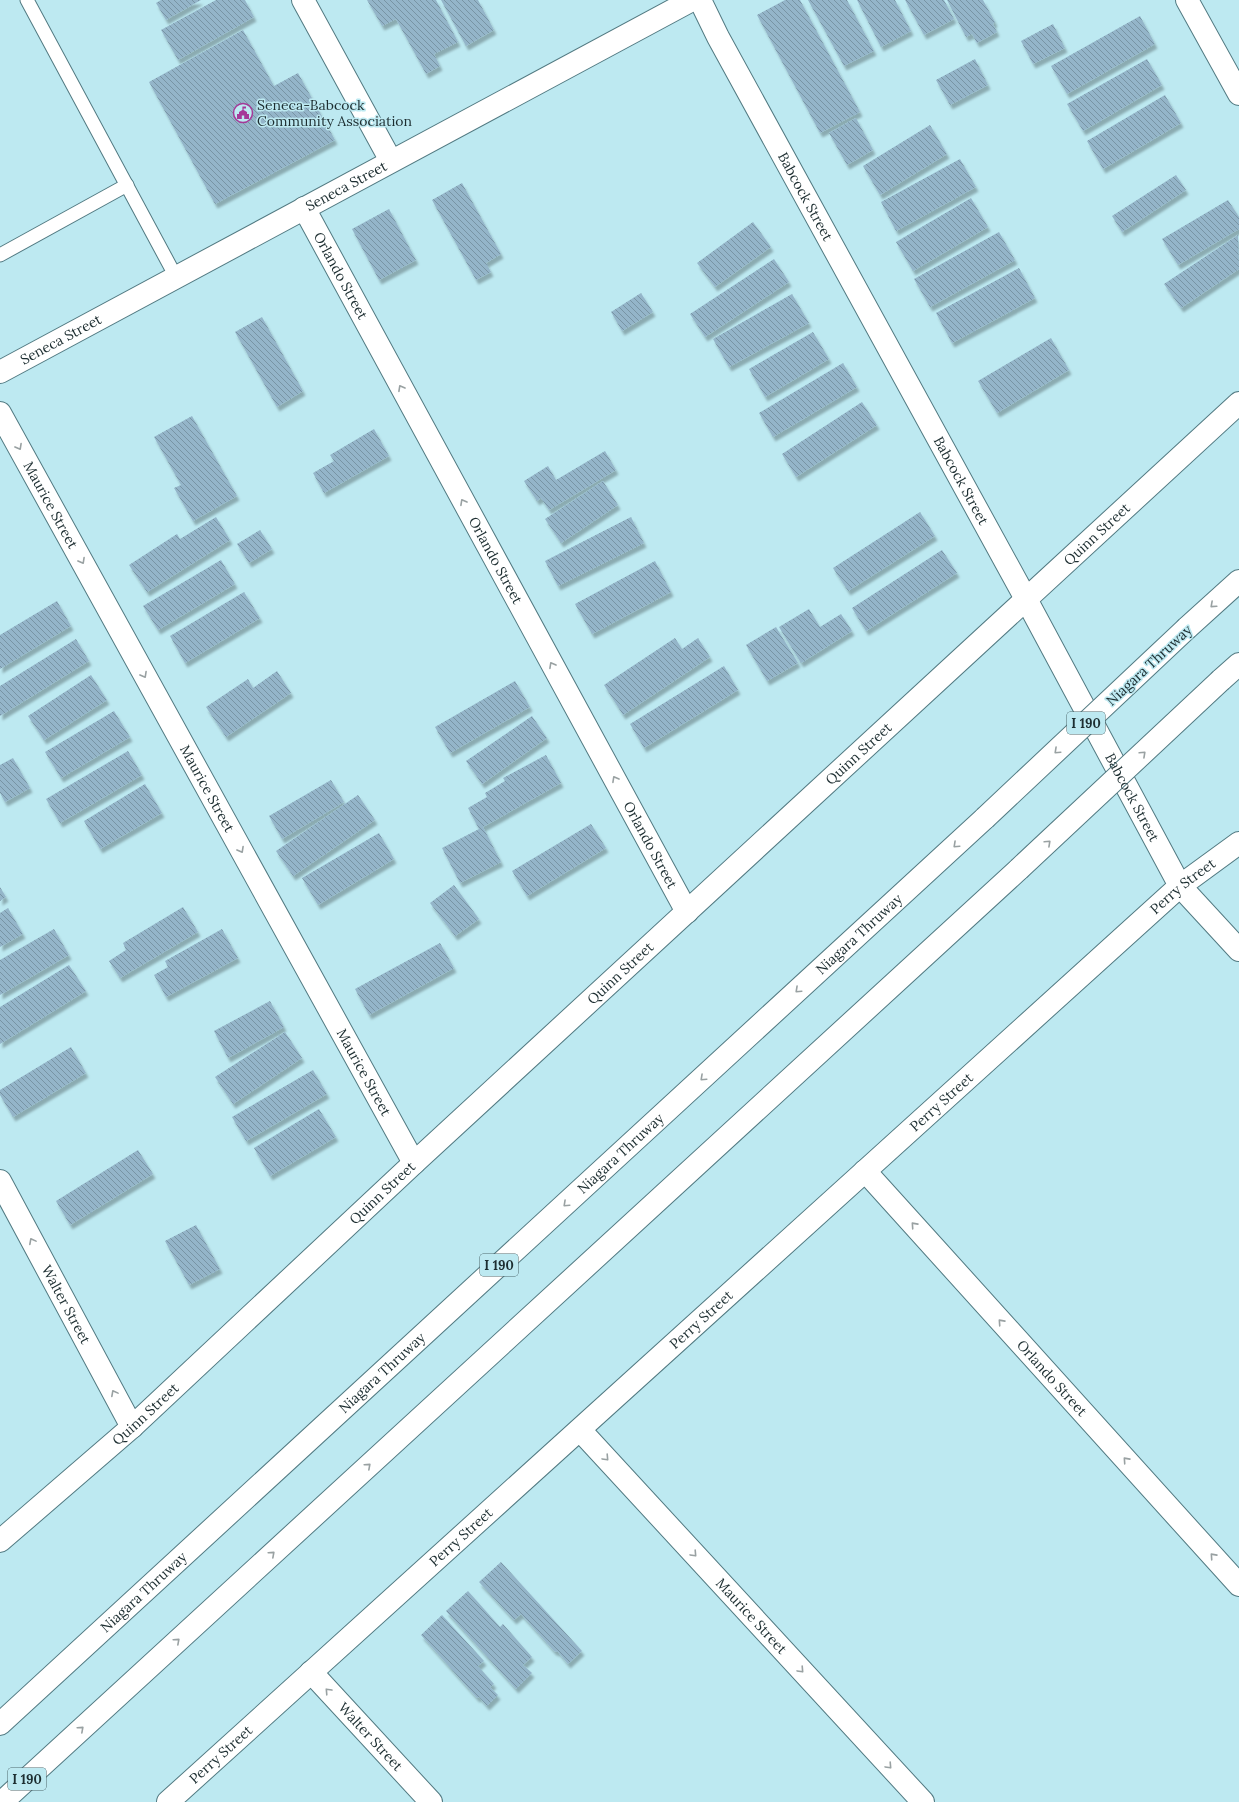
<svg xmlns="http://www.w3.org/2000/svg" width="1239" height="1802" font-family="Lora,serif">
  <style>
    .building { fill: url(#building-back-hatch); filter: url(#shadow) }
    .lines { fill: none; stroke-linecap: round; stroke-linejoin: round }
    .service-casing { stroke: #527a82; stroke-width: 15 }
    .minor-casing { stroke: #527a82; stroke-width: 24 }
    .secondary-casing { stroke: #527a82; stroke-width: 24 }
    .motorway-casing { stroke: #527a82; stroke-width: 24 }
    .service { stroke: #fff; stroke-width: 13 }
    .minor { stroke: #fff; stroke-width: 22 }
    .secondary { stroke: #fff; stroke-width: 22 }
    .motorway { stroke: #fff; stroke-width: 22 }
    .motorway-bridge-casing { stroke: #527a82; stroke-width: 24; stroke-linecap: butt }
    .motorway-bridge { stroke: #fff; stroke-width: 22 }
    .oneway { stroke: #99a1a2 }
    .labels { text-anchor: middle; stroke-width: 3; stroke-linejoin: round; paint-order: stroke }
    .shield { fill: #bde9f1; stroke: #4d666b; stroke-width: 1 }
    .shield-label { font-size: 13px; font-weight: bold; fill: #1d2e31 }
    .poi-label { font-size: 14px; fill: #1d2e31; stroke: #bde9f1; text-anchor: start }
    .street-label { font-size: 14px; fill: #1d2e31; stroke: #bde9f1 }
  </style>
  <defs>
    <pattern id="building-back-hatch" width="6" height="6" patternUnits="userSpaceOnUse"><rect width="6" height="6" fill="#94b5c9"/><path d="M-1 5l2 2M0 0l6 6M5-1l2 2" fill="none" stroke="#7894a4"/></pattern>
    <filter id="shadow"><feDropShadow dx="2.5" dy="4.5" stdDeviation="1" flood-color="#0004"/></filter>
  </defs>
  <rect width="100%" height="100%" fill="#bde9f1"/>
  <g class="building">
    <polygon points="161,0 201,0 166,20 156,3"/>
    <polygon points="216,0 245,0 254,17 178,60 161,30"/>
    <polygon points="367,0 436,0 458,42 434,54 440,66 426,74 396,19 382,26"/>
    <polygon points="441,0 478,0 494,30 466,46"/>
    <polygon points="785,0 800,0 860,112 820,133 757,15"/>
    <polygon points="808,0 847,0 874,51 844,66"/>
    <polygon points="857,0 895,0 911,31 881,47"/>
    <polygon points="905,0 944,0 954,19 924,35"/>
    <polygon points="947,0 983,0 995,22 993,24 997,32 977,43 972,34 966,37"/>
    <polygon points="1140,16 1155,44 1067,94 1051,66"/>
    <polygon points="1053,24 1065,48 1033,64 1021,41"/>
    <polygon points="243,30 274,86 298,73 335,140 215,204 149,82"/>
    <polygon points="975,59 988,85 950,105 936,80"/>
    <polygon points="1147,59 1162,85 1083,131 1067,104"/>
    <polygon points="1165,95 1181,123 1103,169 1087,141"/>
    <polygon points="856,118 873,150 847,165 829,133"/>
    <polygon points="930,125 947,154 880,195 863,166"/>
    <polygon points="960,159 976,187 896,231 881,202"/>
    <polygon points="1176,175 1186,190 1122,232 1112,216"/>
    <polygon points="462,183 501,254 486,263 491,272 476,280 432,200"/>
    <polygon points="971,198 988,227 913,271 896,242"/>
    <polygon points="1228,200 1239,217 1239,229 1178,265 1162,239"/>
    <polygon points="389,209 416,260 379,280 352,229"/>
    <polygon points="753,222 771,247 715,287 697,263"/>
    <polygon points="999,232 1015,260 930,307 914,279"/>
    <polygon points="1238,235 1239,269 1181,308 1164,284"/>
    <polygon points="774,259 789,282 705,337 690,314"/>
    <polygon points="1019,268 1035,298 952,343 936,313"/>
    <polygon points="641,293 653,312 622,331 611,312"/>
    <polygon points="792,294 809,323 729,367 713,339"/>
    <polygon points="262,317 303,391 277,407 235,332"/>
    <polygon points="813,332 829,359 765,397 749,369"/>
    <polygon points="1051,338 1069,370 997,413 978,381"/>
    <polygon points="843,363 857,387 773,437 759,413"/>
    <polygon points="862,402 877,425 796,477 782,454"/>
    <polygon points="192,416 237,496 193,521 174,488 181,485 154,437"/>
    <polygon points="374,429 389,456 324,493 313,473 334,461 330,455"/>
    <polygon points="605,451 616,470 549,510 541,498 537,501 524,481 548,466 556,480"/>
    <polygon points="603,481 618,505 561,543 545,519"/>
    <polygon points="920,512 935,536 848,591 833,568"/>
    <polygon points="216,517 230,540 147,592 129,565 177,534 180,539"/>
    <polygon points="631,517 644,543 558,586 545,561"/>
    <polygon points="260,530 272,549 249,563 237,544"/>
    <polygon points="942,550 957,573 866,631 852,608"/>
    <polygon points="221,560 235,584 158,630 143,606"/>
    <polygon points="655,561 671,592 592,634 575,604"/>
    <polygon points="244,592 260,618 185,663 170,636"/>
    <polygon points="57,601 71,626 0,669 0,635"/>
    <polygon points="809,609 820,627 841,614 852,631 801,663 779,627"/>
    <polygon points="776,627 798,663 767,681 746,645"/>
    <polygon points="675,638 682,649 698,638 710,657 623,715 604,685"/>
    <polygon points="76,639 89,661 0,716 0,686"/>
    <polygon points="724,666 738,690 644,748 630,724"/>
    <polygon points="277,671 291,693 226,737 206,707 248,679 253,688"/>
    <polygon points="91,675 107,700 44,740 28,716"/>
    <polygon points="515,681 530,707 450,753 435,727"/>
    <polygon points="114,711 130,737 61,778 45,752"/>
    <polygon points="532,716 547,738 482,784 466,761"/>
    <polygon points="128,751 142,775 60,823 46,799"/>
    <polygon points="546,755 561,783 483,827 501,862 460,883 442,848 479,829 468,808 487,797 485,793 505,781 503,778"/>
    <polygon points="13,758 30,788 5,802 0,793 0,765"/>
    <polygon points="331,780 344,802 282,839 269,816"/>
    <polygon points="145,784 162,813 100,849 84,821"/>
    <polygon points="358,795 375,820 293,876 276,851"/>
    <polygon points="591,824 606,848 527,896 512,871"/>
    <polygon points="379,833 394,859 318,905 302,878"/>
    <polygon points="454,885 479,919 455,936 430,903"/>
    <polygon points="0,887 6,897 0,901"/>
    <polygon points="183,907 198,932 120,978 109,961 126,950 123,943"/>
    <polygon points="8,908 23,934 0,947 0,913"/>
    <polygon points="54,929 69,955 0,995 0,960"/>
    <polygon points="222,929 238,958 166,997 154,975 168,967 165,961"/>
    <polygon points="440,943 454,968 369,1015 355,989"/>
    <polygon points="69,965 86,991 0,1044 0,1007"/>
    <polygon points="270,1001 284,1027 228,1058 214,1031"/>
    <polygon points="285,1032 302,1058 233,1104 215,1077"/>
    <polygon points="71,1047 86,1073 13,1117 0,1095 0,1090"/>
    <polygon points="313,1070 327,1094 246,1141 232,1117"/>
    <polygon points="319,1109 336,1137 270,1176 254,1148"/>
    <polygon points="138,1150 153,1174 70,1225 56,1201"/>
    <polygon points="196,1225 220,1269 189,1285 165,1241"/>
    <polygon points="501,1562 582,1651 568,1664 558,1652 554,1651 521,1614 514,1620 479,1582"/>
    <polygon points="468,1591 500,1627 503,1624 532,1657 523,1665 532,1673 516,1689 446,1611"/>
    <polygon points="442,1615 484,1661 478,1666 494,1684 490,1687 498,1695 487,1706 479,1697 477,1698 421,1635"/>
  </g>
  <g class="lines">
    <defs>
      <g id="service">
        <polyline points="27,0 176,277"/>
        <polyline points="0,255 127,185"/>
      </g>
      <g id="minor">
        <polyline points="303,0 391,161"/>
        <path id="s1" d="M700,0L718,37L1026,599L1180,886L1239,950"/>
        <polyline points="1187,0 1239,94"/>
        <path id="s2" d="M304,208L687,912"/>
        <path id="s3" d="M0,413L414,1163"/>
        <path id="s4" d="M865,1171L1239,1585"/>
        <path id="s5" d="M0,1181L132,1427"/>
        <path id="s6" d="M580,1430L923,1802"/>
        <path id="s7" d="M0,1541L132,1427L414,1163L1239,403"/>
        <path id="s8" d="M311,1672L431,1802"/>
        <path id="s9" d="M168,1802L1180,886L1239,843"/>
      </g>
      <g id="secondary">
        <path id="s10" d="M0,372L692,0"/>
      </g>
      <g id="motorway">
        <polyline points="1187,628 1239,581"/>
        <polyline points="1221,680 1239,664"/>
        <path id="s11" d="M0,1724L985,818"/>
        <polyline points="2,1802 1019,869"/>
      </g>
    </defs>
    <use href="#service" class="service-casing"/>
    <use href="#minor" class="minor-casing"/>
    <use href="#secondary" class="secondary-casing"/>
    <use href="#motorway" class="motorway-casing"/>
    <use href="#service" class="service"/>
    <use href="#minor" class="minor"/>
    <use href="#secondary" class="secondary"/>
    <use href="#motorway" class="motorway"/>
    <defs>
      <g id="motorway-bridge">
        <polyline points="985,818 1187,628"/>
        <polyline points="1019,869 1221,680"/>
      </g>
    </defs>
    <use href="#motorway-bridge" class="motorway-bridge-casing"/>
    <use href="#motorway-bridge" class="motorway-bridge"/>
  </g>
  <defs><path id="oneway-chevron" d="M-2-3.5L2.5 0L-2 3.5" fill="none" stroke-width="1.6" stroke-linecap="round" stroke-linejoin="round"/></defs>
  <g class="oneway">
    <use href="#oneway-chevron" transform="translate(401 388) rotate(-119)"/>
    <use href="#oneway-chevron" transform="translate(19 447) rotate(61)"/>
    <use href="#oneway-chevron" transform="translate(463 502) rotate(-119)"/>
    <use href="#oneway-chevron" transform="translate(82 561) rotate(61)"/>
    <use href="#oneway-chevron" transform="translate(1213 605) rotate(138)"/>
    <use href="#oneway-chevron" transform="translate(552 665) rotate(-119)"/>
    <use href="#oneway-chevron" transform="translate(144 675) rotate(61)"/>
    <use href="#oneway-chevron" transform="translate(1057 751) rotate(137)"/>
    <use href="#oneway-chevron" transform="translate(1143 754) rotate(-43)"/>
    <use href="#oneway-chevron" transform="translate(615 779) rotate(-119)"/>
    <use href="#oneway-chevron" transform="translate(1048 843) rotate(-43)"/>
    <use href="#oneway-chevron" transform="translate(956 845) rotate(137)"/>
    <use href="#oneway-chevron" transform="translate(241 850) rotate(61)"/>
    <use href="#oneway-chevron" transform="translate(798 990) rotate(137)"/>
    <use href="#oneway-chevron" transform="translate(703 1078) rotate(137)"/>
    <use href="#oneway-chevron" transform="translate(566 1204) rotate(137)"/>
    <use href="#oneway-chevron" transform="translate(914 1225) rotate(-132)"/>
    <use href="#oneway-chevron" transform="translate(32 1241) rotate(-118)"/>
    <use href="#oneway-chevron" transform="translate(1001 1322) rotate(-132)"/>
    <use href="#oneway-chevron" transform="translate(114 1393) rotate(-118)"/>
    <use href="#oneway-chevron" transform="translate(606 1458) rotate(47)"/>
    <use href="#oneway-chevron" transform="translate(1126 1460) rotate(-132)"/>
    <use href="#oneway-chevron" transform="translate(368 1466) rotate(-42)"/>
    <use href="#oneway-chevron" transform="translate(272 1554) rotate(-42)"/>
    <use href="#oneway-chevron" transform="translate(694 1554) rotate(47)"/>
    <use href="#oneway-chevron" transform="translate(1213 1556) rotate(-132)"/>
    <use href="#oneway-chevron" transform="translate(177 1641) rotate(-42)"/>
    <use href="#oneway-chevron" transform="translate(801 1670) rotate(47)"/>
    <use href="#oneway-chevron" transform="translate(328 1691) rotate(-133)"/>
    <use href="#oneway-chevron" transform="translate(81 1729) rotate(-42)"/>
    <use href="#oneway-chevron" transform="translate(889 1766) rotate(47)"/>
  </g>
  <defs>
    <symbol id="civic-ring" viewBox="-11 -11 22 22"><circle r="9.5" fill="#bde9f1" stroke="#a53998" stroke-width="1.5"/><path d="M-.6-6.5H3V-4.5H.6V-3L4-1V1h2V6H-6V1h2V-1L-.6-3ZM-1.2 2.5V6h2.4V2.5Z" fill="#a53998"/></symbol>
  </defs>
  <g fill-rule="evenodd">
    <use href="#civic-ring" x="232" y="102" width="22" height="22"/>
  </g>
  <g class="labels">
    <g class="shield">
      <rect x="1067" y="712" width="38" height="22" rx="3"/>
      <rect x="480" y="1254" width="38" height="22" rx="3"/>
      <rect x="8" y="1768" width="38" height="22" rx="3"/>
    </g>
    <g class="shield-label">
      <text x="1086" y="728">I 190</text>
      <text x="499" y="1270">I 190</text>
      <text x="27" y="1784">I 190</text>
    </g>
    <g class="poi-label">
      <text x="257" y="110">Seneca-Babcock<tspan x="257" dy="16">Community Association</tspan></text>
    </g>
    <g class="street-label">
      <text dy="5" stroke="none"><textPath href="#s10" startOffset="393">Seneca Street</textPath></text>
      <text dy="5" stroke="none"><textPath href="#s1" startOffset="223">Babcock Street</textPath></text>
      <text dy="5" stroke="none"><textPath href="#s2" startOffset="77">Orlando Street</textPath></text>
      <text dy="5" stroke="none"><textPath href="#s10" startOffset="69">Seneca Street</textPath></text>
      <text dy="5" stroke="none"><textPath href="#s1" startOffset="547">Babcock Street</textPath></text>
      <text dy="5" stroke="none"><textPath href="#s3" startOffset="105">Maurice Street</textPath></text>
      <text dy="5" stroke="none"><textPath href="#s7" startOffset="1489">Quinn Street</textPath></text>
      <text dy="5" stroke="none"><textPath href="#s2" startOffset="401">Orlando Street</textPath></text>
      <text transform="translate(1149 665) rotate(-43)" y="5">Niagara Thruway</text>
      <text dy="5" stroke="none"><textPath href="#s7" startOffset="1165">Quinn Street</textPath></text>
      <text dy="5" stroke="none"><textPath href="#s3" startOffset="429">Maurice Street</textPath></text>
      <text dy="5" stroke="none"><textPath href="#s1" startOffset="907">Babcock Street</textPath></text>
      <text dy="5" stroke="none"><textPath href="#s2" startOffset="725">Orlando Street</textPath></text>
      <text dy="5" stroke="none"><textPath href="#s9" startOffset="1367">Perry Street</textPath></text>
      <text dy="5" stroke="none"><textPath href="#s11" startOffset="1167">Niagara Thruway</textPath></text>
      <text dy="5" stroke="none"><textPath href="#s7" startOffset="841">Quinn Street</textPath></text>
      <text dy="5" stroke="none"><textPath href="#s3" startOffset="753">Maurice Street</textPath></text>
      <text dy="5" stroke="none"><textPath href="#s9" startOffset="1043">Perry Street</textPath></text>
      <text dy="5" stroke="none"><textPath href="#s11" startOffset="843">Niagara Thruway</textPath></text>
      <text dy="5" stroke="none"><textPath href="#s7" startOffset="517">Quinn Street</textPath></text>
      <text dy="5" stroke="none"><textPath href="#s5" startOffset="140">Walter Street</textPath></text>
      <text dy="5" stroke="none"><textPath href="#s9" startOffset="719">Perry Street</textPath></text>
      <text dy="5" stroke="none"><textPath href="#s11" startOffset="519">Niagara Thruway</textPath></text>
      <text dy="5" stroke="none"><textPath href="#s4" startOffset="279">Orlando Street</textPath></text>
      <text dy="5" stroke="none"><textPath href="#s7" startOffset="193">Quinn Street</textPath></text>
      <text dy="5" stroke="none"><textPath href="#s9" startOffset="395">Perry Street</textPath></text>
      <text dy="5" stroke="none"><textPath href="#s11" startOffset="195">Niagara Thruway</textPath></text>
      <text dy="5" stroke="none"><textPath href="#s6" startOffset="253">Maurice Street</textPath></text>
      <text dy="5" stroke="none"><textPath href="#s8" startOffset="88">Walter Street</textPath></text>
      <text dy="5" stroke="none"><textPath href="#s9" startOffset="71">Perry Street</textPath></text>
    </g>
  </g>
</svg>
